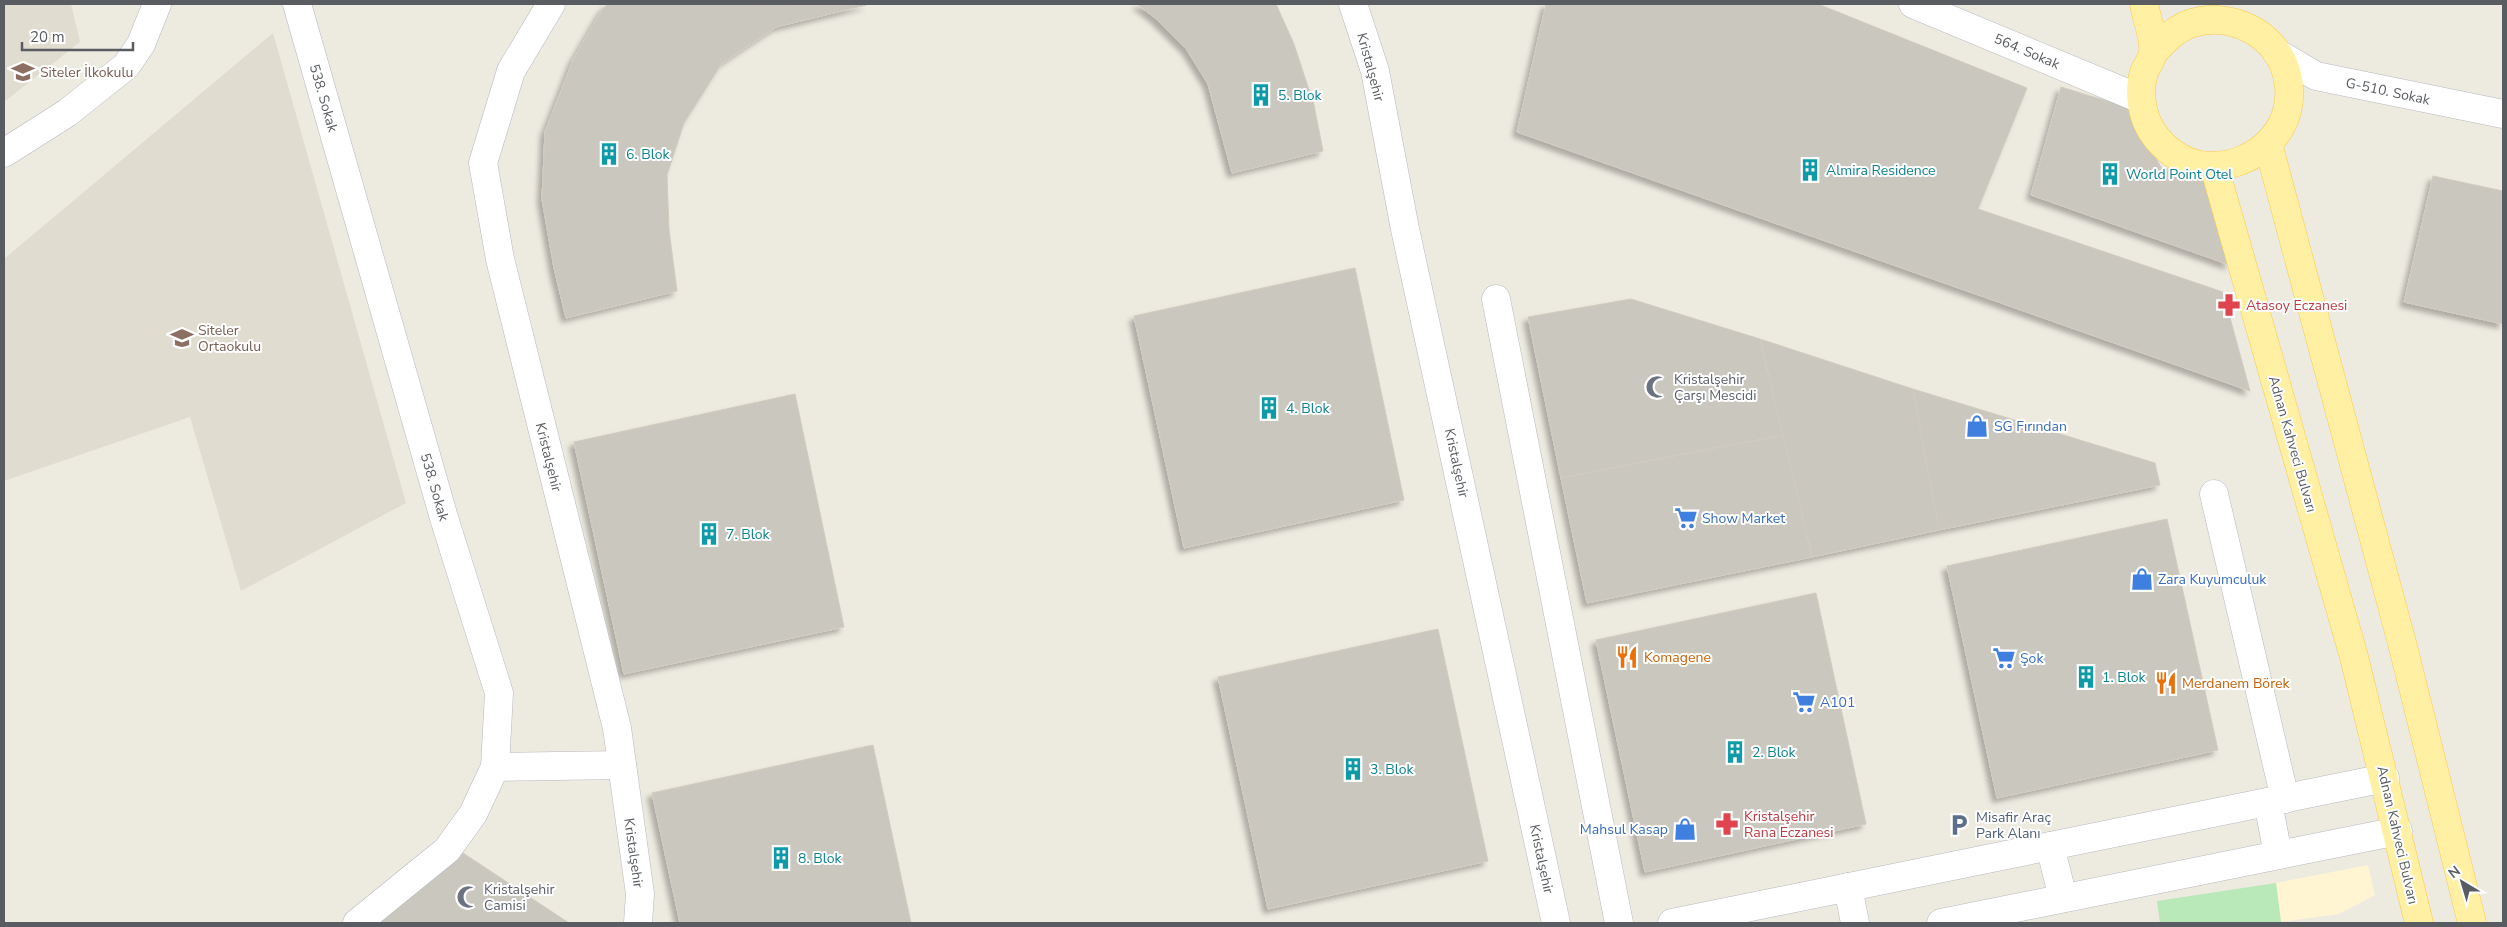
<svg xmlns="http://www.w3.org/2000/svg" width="2507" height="927" font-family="'Nunito Sans',sans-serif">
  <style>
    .commercial { fill: #fff5d3 }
    .education { fill: #e0dcd0 }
    .green { fill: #b9e8b9 }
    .building { fill: #cac7bf; stroke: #d2ccbe; filter: url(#shadow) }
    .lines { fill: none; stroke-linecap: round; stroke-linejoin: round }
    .minor-casing { stroke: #b6b9be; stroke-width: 29 }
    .primary-casing { stroke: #fdca49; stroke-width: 29 }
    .minor { stroke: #fff; stroke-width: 28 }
    .primary { stroke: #fff0a3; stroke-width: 28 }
    .labels { text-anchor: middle; stroke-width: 4; stroke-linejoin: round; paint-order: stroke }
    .street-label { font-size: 14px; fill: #595d62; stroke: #fff }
    .education-label { font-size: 14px; fill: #785e54; stroke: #fff; text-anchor: start }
    .culture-label { font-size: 14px; fill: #0d838f; stroke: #fff; text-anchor: start }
    .health-label { font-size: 14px; fill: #be3a42; stroke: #fff; text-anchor: start }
    .worship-label { font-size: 14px; fill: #5b616d; stroke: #fff; text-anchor: start }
    .shop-label { font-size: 14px; fill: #366cbe; stroke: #fff; text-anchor: start }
    .food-label { font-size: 14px; fill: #c56008; stroke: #fff; text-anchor: start }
    .service-label { font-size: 14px; fill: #4e5e75; stroke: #fff; text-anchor: start }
  </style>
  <defs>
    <filter id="shadow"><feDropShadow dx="-4.5" dy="4.5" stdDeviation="2.5" flood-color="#0004"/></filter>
  </defs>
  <rect width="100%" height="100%" fill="#edeae0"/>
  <polygon class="commercial" points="2368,865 2375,895 2339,914 2281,922 2276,883"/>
  <g class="education">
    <polygon points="4,4 71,4 80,42 4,102"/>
    <polygon points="273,33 406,503 241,591 190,417 4,481 4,259"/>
  </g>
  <polygon class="green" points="2276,883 2281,922 2160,923 2157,901"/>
  <g class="building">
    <polygon points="608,4 866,5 776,27 722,63 684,123 667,175 669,230 677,291 566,318 554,268 542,199 545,132 573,60 602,10"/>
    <polygon points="1137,4 1276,4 1294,44 1314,105 1323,151 1232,173 1208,84 1187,50 1154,17"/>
    <polygon points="1546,4 1818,4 2027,88 1978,209 2223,292 2250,391 1517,132"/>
    <polygon points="2061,87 2127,107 2161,167 2206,180 2230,265 2031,195"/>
    <polygon points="2433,176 2503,191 2503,324 2404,302"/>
    <polygon points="1355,268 1404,500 1184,548 1134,316"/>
    <polygon points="1631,299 1760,339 1783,435 1561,478 1528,317"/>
    <polygon points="1760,339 1913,389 1939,530 1812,557"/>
    <polygon points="1913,389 2155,463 2160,485 1939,530"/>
    <polygon points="795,394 844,627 624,674 574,442"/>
    <polygon points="1783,435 1812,557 1587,603 1561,478"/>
    <polygon points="2167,519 2218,750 1997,798 1947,566"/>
    <polygon points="1816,593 1866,824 1645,872 1596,640"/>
    <polygon points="1438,629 1488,861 1268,909 1218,677"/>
    <polygon points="873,745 911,923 680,923 652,793"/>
    <polygon points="460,851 569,923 376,923"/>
  </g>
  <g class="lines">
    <defs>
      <g id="minor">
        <polyline points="297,4 444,518 499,693 495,767 473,814 447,850 357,923"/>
        <polyline points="551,4 511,71 483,163 500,259 617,728 640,894 638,923"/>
        <polyline points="1353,4 1375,71 1405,229 1556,923"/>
        <polyline points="1913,4 2141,99"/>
        <polyline points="2277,53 2316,76 2503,114"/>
        <polyline points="4,153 67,113 126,66 141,44 157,4"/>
        <polyline points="1496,299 1619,923"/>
        <polyline points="2214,494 2285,799"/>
        <polyline points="495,767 622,765"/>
        <polyline points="2268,802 2278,855"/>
        <polyline points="2050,846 2063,898"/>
        <polyline points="1848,887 1855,923"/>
        <polyline points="1672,923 2385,778"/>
        <polyline points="1941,923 2398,831"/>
      </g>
      <g id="primary">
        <path d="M2144,4C2146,16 2155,40 2153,52C2153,59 2146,66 2144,73C2139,87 2141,108 2147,122C2157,145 2182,165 2208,166C2257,168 2300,126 2287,75C2277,34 2232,11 2192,23C2176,28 2164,41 2153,53"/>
        <polyline points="2268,144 2402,643 2472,923"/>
        <polyline points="2214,166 2354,657 2419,923"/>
      </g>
    </defs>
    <use href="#minor" class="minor-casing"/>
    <use href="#primary" class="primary-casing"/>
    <use href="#minor" class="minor"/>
    <use href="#primary" class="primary"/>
  </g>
  <defs>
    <symbol id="school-bare" viewBox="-9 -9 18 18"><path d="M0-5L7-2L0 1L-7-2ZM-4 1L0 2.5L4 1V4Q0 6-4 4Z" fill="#8d6e63" stroke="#fff" stroke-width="2.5" paint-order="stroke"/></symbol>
    <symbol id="building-bare" viewBox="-9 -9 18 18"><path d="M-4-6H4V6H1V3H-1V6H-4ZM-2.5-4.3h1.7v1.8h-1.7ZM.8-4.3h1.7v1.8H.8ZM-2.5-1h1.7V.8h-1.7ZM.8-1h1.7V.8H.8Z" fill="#0f9aa8" stroke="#fff" stroke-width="2.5" paint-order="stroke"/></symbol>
    <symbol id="pharmacy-bare" viewBox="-9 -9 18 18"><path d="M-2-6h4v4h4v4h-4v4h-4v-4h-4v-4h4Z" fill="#e0444e" stroke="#fff" stroke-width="2.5" paint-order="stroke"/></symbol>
    <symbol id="mosque-bare" viewBox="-9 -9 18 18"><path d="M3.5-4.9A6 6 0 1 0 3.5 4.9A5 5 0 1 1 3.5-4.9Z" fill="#6b7280" stroke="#fff" stroke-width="2.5" paint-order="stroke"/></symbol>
    <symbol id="shop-bare" viewBox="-9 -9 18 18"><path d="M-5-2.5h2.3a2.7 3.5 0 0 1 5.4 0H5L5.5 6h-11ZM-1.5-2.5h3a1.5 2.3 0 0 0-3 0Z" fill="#3f7fe0" stroke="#fff" stroke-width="2.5" paint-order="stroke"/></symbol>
    <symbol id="supermarket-bare" viewBox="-9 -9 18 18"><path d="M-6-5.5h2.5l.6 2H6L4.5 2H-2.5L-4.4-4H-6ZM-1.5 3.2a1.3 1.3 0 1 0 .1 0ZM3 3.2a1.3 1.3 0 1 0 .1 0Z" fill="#3f7fe0" stroke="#fff" stroke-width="2.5" paint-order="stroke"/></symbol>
    <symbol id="restaurant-bare" viewBox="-9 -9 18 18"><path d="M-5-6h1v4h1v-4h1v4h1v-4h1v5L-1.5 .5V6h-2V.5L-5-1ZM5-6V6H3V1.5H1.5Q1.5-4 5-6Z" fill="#e8710a" stroke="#fff" stroke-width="2.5" paint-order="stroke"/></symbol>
    <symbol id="parking-bare" viewBox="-9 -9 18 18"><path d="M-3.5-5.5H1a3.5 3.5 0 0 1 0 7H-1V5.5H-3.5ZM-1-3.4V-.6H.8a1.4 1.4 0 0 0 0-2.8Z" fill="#5c6f8a" stroke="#fff" stroke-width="2.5" paint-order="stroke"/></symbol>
  </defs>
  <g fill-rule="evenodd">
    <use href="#school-bare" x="7" y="56" width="32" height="32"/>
    <use href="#building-bare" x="1245" y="79" width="32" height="32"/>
    <use href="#building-bare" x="593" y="138" width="32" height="32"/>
    <use href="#building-bare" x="1794" y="154" width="32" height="32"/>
    <use href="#building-bare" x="2094" y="158" width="32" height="32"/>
    <use href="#pharmacy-bare" x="2213" y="289" width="32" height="32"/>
    <use href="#school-bare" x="166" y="322" width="32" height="32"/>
    <use href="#mosque-bare" x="1641" y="371" width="32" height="32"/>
    <use href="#building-bare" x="1253" y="392" width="32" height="32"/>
    <use href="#shop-bare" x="1961" y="410" width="32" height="32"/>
    <use href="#supermarket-bare" x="1670" y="502" width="32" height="32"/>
    <use href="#building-bare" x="693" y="518" width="32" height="32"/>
    <use href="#shop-bare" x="2126" y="563" width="32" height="32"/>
    <use href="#restaurant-bare" x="1611" y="641" width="32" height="32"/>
    <use href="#supermarket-bare" x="1988" y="642" width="32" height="32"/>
    <use href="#building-bare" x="2070" y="661" width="32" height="32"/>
    <use href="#restaurant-bare" x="2150" y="667" width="32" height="32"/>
    <use href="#supermarket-bare" x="1788" y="686" width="32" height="32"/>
    <use href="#building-bare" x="1719" y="736" width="32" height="32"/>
    <use href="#building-bare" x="1337" y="753" width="32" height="32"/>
    <use href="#pharmacy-bare" x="1711" y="808" width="32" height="32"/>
    <use href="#parking-bare" x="1943" y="809" width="32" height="32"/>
    <use href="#shop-bare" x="1669" y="813" width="32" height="32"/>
    <use href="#building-bare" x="765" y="842" width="32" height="32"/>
    <use href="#mosque-bare" x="452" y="881" width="32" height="32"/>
  </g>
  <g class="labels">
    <g class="street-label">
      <text transform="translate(2027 51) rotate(23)" y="5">564. Sokak</text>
      <text transform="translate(1371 67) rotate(75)" y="5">Kristalşehir</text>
      <text transform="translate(2388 91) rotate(12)" y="5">G-510. Sokak</text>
      <text transform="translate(324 98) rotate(74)" y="5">538. Sokak</text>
      <text transform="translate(2293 444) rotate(74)" y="5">Adnan Kahveci Bulvarı</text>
      <text transform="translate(549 457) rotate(76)" y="5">Kristalşehir</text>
      <text transform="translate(1457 463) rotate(78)" y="5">Kristalşehir</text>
      <text transform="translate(435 487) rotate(74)" y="5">538. Sokak</text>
      <text transform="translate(2398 835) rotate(77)" y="5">Adnan Kahveci Bulvarı</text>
      <text transform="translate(634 853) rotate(82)" y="5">Kristalşehir</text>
      <text transform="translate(1542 859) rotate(78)" y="5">Kristalşehir</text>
    </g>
    <g class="education-label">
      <text x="40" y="77">Siteler İlkokulu</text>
      <text x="198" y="335">Siteler<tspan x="198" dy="16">Ortaokulu</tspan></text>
    </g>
    <g class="culture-label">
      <text x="1278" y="100">5. Blok</text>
      <text x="626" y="159">6. Blok</text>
      <text x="1826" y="175">Almira Residence</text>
      <text x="2126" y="179">World Point Otel</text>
      <text x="1286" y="413">4. Blok</text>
      <text x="726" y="539">7. Blok</text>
      <text x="2102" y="682">1. Blok</text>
      <text x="1752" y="757">2. Blok</text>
      <text x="1370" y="774">3. Blok</text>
      <text x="798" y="863">8. Blok</text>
    </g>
    <g class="health-label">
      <text x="2246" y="310">Atasoy Eczanesi</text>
      <text x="1744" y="821">Kristalşehir<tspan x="1744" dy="16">Rana Eczanesi</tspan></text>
    </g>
    <g class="worship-label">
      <text x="1674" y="384">Kristalşehir<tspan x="1674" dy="16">Çarşı Mescidi</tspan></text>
      <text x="484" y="894">Kristalşehir<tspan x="484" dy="16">Camisi</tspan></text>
    </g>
    <g class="shop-label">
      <text x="1994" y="431">SG Fırından</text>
      <text x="1702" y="523">Show Market</text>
      <text x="2158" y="584">Zara Kuyumculuk</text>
      <text x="2020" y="663">Şok</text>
      <text x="1820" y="707">A101</text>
      <text x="1668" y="834" text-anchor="end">Mahsul Kasap</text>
    </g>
    <g class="food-label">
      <text x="1644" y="662">Komagene</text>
      <text x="2182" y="688">Merdanem Börek</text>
    </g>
    <g class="service-label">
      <text x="1976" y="822">Misafir Araç<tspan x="1976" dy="16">Park Alanı</tspan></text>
    </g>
  </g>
  <rect width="2507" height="927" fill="none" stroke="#595d62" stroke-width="10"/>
  <g transform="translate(2462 882) rotate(322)" stroke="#ffffff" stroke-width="4" paint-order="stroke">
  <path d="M0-4L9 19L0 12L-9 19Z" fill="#595d62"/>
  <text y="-8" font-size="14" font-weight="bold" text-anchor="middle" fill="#595d62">N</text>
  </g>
  <path d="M22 42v8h111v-8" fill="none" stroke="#595d62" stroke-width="2.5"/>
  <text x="30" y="42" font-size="15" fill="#595d62" stroke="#ffffff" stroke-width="4" paint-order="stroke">20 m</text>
</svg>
